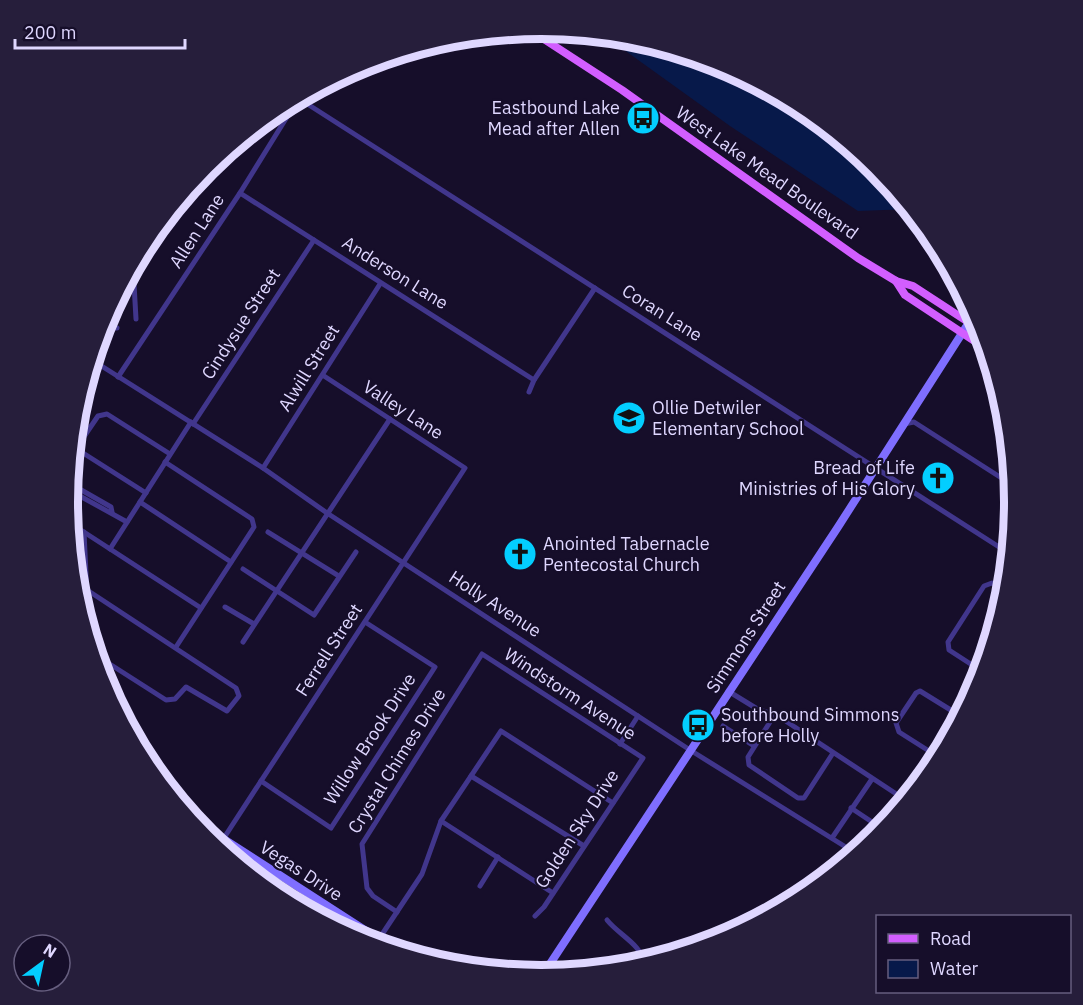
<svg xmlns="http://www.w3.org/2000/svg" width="1083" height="1005" font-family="'IBM Plex Sans',sans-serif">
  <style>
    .water { fill: #07194a }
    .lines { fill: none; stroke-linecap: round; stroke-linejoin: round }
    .minor { stroke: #41368c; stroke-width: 5 }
    .secondary { stroke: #7f6eff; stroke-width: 8 }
    .primary { stroke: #d25eff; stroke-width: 8 }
    .labels { text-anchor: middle; stroke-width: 4.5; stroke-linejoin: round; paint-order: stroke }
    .poi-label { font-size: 18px; fill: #dfd7ff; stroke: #160e2a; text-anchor: start }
    .street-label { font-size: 18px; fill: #dfd7ff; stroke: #160e2a }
    .rim { fill: none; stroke: #dfd7ff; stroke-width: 8 }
  </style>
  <rect width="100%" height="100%" fill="#160e2a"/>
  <path class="water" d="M602,34C704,45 803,96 876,167C889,180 900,196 911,209L858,211L730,126Z"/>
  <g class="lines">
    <g class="minor">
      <polyline points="298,98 1010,554"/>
      <polyline points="264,120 267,123"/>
      <polyline points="240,193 534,380"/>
      <polyline points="156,229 165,228 173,222 211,164"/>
      <polyline points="133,266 136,319"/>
      <polyline points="102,327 117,328"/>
      <polyline points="92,360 263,468 327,513 690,750 857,854"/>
      <polyline points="118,377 240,193 295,104 295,100"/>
      <polyline points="529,392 534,380 595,288"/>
      <polyline points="193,424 314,240"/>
      <polyline points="904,424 914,422 1014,486"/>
      <polyline points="165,462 252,519 254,527 176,647"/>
      <polyline points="263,468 380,284"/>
      <polyline points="69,483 111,507 112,512"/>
      <polyline points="69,490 127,522"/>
      <polyline points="146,493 83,453 79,444 98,416 107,414 170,454"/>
      <polyline points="140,502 231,562"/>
      <polyline points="70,523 201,608"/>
      <polyline points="84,532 89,637"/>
      <polyline points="268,532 339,576"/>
      <polyline points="110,549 191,422"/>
      <polyline points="243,569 314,615 356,552"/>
      <polyline points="87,590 236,688 239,696 227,711 186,687 175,699 166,700 94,654"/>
      <polyline points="225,607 254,624"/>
      <polyline points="243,642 390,419"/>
      <polyline points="983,672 949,650 948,642 984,586 992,583 1007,593"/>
      <polyline points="728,691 759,710 775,714 907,801"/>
      <polyline points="775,714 748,757 749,765 798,798 804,798 833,753"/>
      <polyline points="723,726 754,746"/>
      <polyline points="620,744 638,716"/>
      <polyline points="940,758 899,732 896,723 916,693 920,691 962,717"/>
      <polyline points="471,776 584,846"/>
      <polyline points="261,781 331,828 435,667 365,622"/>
      <polyline points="851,808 881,828"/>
      <polyline points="441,821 553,893"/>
      <polyline points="832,838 872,779"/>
      <polyline points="218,847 465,468 324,376"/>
      <polyline points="480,886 498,857"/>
      <polyline points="397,912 373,896 367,888 362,844 482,654 643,758 544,907 535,916"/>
      <path d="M607,920C619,935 641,944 645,964"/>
      <polyline points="375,945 422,874 441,821 501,731 613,803"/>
      <polyline points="550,964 566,974"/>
    </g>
    <g class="secondary">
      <polyline points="188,816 399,952"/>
      <polyline points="221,850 361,941"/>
      <polyline points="542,976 838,527 975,313"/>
    </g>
    <g class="primary">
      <polyline points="530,30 622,90 858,258 896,281 913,286 982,331"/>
      <polyline points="896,281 905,295 988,350"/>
    </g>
  </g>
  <defs>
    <symbol id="bus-disc" viewBox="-11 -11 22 22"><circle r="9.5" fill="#03ceff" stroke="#160e2a"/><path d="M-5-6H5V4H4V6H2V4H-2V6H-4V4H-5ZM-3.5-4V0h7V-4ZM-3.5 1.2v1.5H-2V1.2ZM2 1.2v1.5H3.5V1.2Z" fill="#111"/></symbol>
    <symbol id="school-disc" viewBox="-11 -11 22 22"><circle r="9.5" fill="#03ceff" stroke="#160e2a"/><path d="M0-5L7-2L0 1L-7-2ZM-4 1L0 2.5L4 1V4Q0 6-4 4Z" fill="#111"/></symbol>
    <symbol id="church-disc" viewBox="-11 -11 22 22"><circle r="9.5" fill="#03ceff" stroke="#160e2a"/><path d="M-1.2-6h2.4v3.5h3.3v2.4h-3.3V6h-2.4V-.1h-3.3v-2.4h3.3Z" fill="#111"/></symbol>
  </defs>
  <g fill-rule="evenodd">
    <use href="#bus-disc" x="624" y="99" width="38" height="38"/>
    <use href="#school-disc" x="610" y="399" width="38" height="38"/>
    <use href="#church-disc" x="919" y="459" width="38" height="38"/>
    <use href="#church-disc" x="501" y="535" width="38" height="38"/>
    <use href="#bus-disc" x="679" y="706" width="38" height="38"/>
  </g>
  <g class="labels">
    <g class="poi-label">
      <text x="620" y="114" text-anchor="end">Eastbound Lake<tspan x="620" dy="21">Mead after Allen</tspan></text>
      <text x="652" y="414">Ollie Detwiler<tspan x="652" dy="21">Elementary School</tspan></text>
      <text x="915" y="474" text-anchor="end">Bread of Life<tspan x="915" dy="21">Ministries of His Glory</tspan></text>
      <text x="543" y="550">Anointed Tabernacle<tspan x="543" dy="21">Pentecostal Church</tspan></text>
      <text x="721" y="721">Southbound Simmons<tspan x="721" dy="21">before Holly</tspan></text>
    </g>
    <g class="street-label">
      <text transform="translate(767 173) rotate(35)" y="6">West Lake Mead Boulevard</text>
      <text transform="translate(197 231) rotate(-57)" y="6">Allen Lane</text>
      <text transform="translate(395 273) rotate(32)" y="6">Anderson Lane</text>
      <text transform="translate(662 313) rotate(32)" y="6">Coran Lane</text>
      <text transform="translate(241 324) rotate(-57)" y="6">Cindysue Street</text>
      <text transform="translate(309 368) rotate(-58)" y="6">Alwill Street</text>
      <text transform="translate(403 410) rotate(33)" y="6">Valley Lane</text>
      <text transform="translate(495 604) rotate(33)" y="6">Holly Avenue</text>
      <text transform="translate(746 637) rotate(-57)" y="6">Simmons Street</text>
      <text transform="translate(329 650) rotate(-57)" y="6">Ferrell Street</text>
      <text transform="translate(570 694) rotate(33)" y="6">Windstorm Avenue</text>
      <text transform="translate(370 739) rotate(-57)" y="6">Willow Brook Drive</text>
      <text transform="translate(397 761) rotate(-58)" y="6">Crystal Chimes Drive</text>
      <text transform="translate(577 829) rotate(-57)" y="6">Golden Sky Drive</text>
      <text transform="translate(301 871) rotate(33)" y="6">Vegas Drive</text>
    </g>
  </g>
  <path d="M0 0H1083V1005H0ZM78 502a463 463 0 1 1 926 0a463 463 0 1 1-926 0Z" fill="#261e3b" fill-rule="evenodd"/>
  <path class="rim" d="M78 502a463 463 0 1 1 926 0a463 463 0 1 1-926 0Z"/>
  <rect x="876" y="915" width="195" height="78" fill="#160e2a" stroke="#665e7f" stroke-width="1.5"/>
  <rect x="888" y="934" width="30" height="9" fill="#d25eff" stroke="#665e7f" stroke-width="1.5"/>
  <text x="930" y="945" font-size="18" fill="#dfd7ff">Road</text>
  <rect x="888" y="960" width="30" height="18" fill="#07194a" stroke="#665e7f" stroke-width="1.5"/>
  <text x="930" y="975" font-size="18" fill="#dfd7ff">Water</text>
  <g transform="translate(42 963) rotate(33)"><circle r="28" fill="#160e2a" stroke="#665e7f" stroke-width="1.5"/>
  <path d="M0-4.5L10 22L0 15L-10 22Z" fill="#03ceff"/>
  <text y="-9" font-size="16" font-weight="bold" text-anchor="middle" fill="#dfd7ff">N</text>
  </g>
  <path d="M15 39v9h170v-9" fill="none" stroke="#dfd7ff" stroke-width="3"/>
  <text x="24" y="39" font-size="18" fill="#dfd7ff" stroke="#160e2a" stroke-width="4.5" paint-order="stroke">200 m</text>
</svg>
